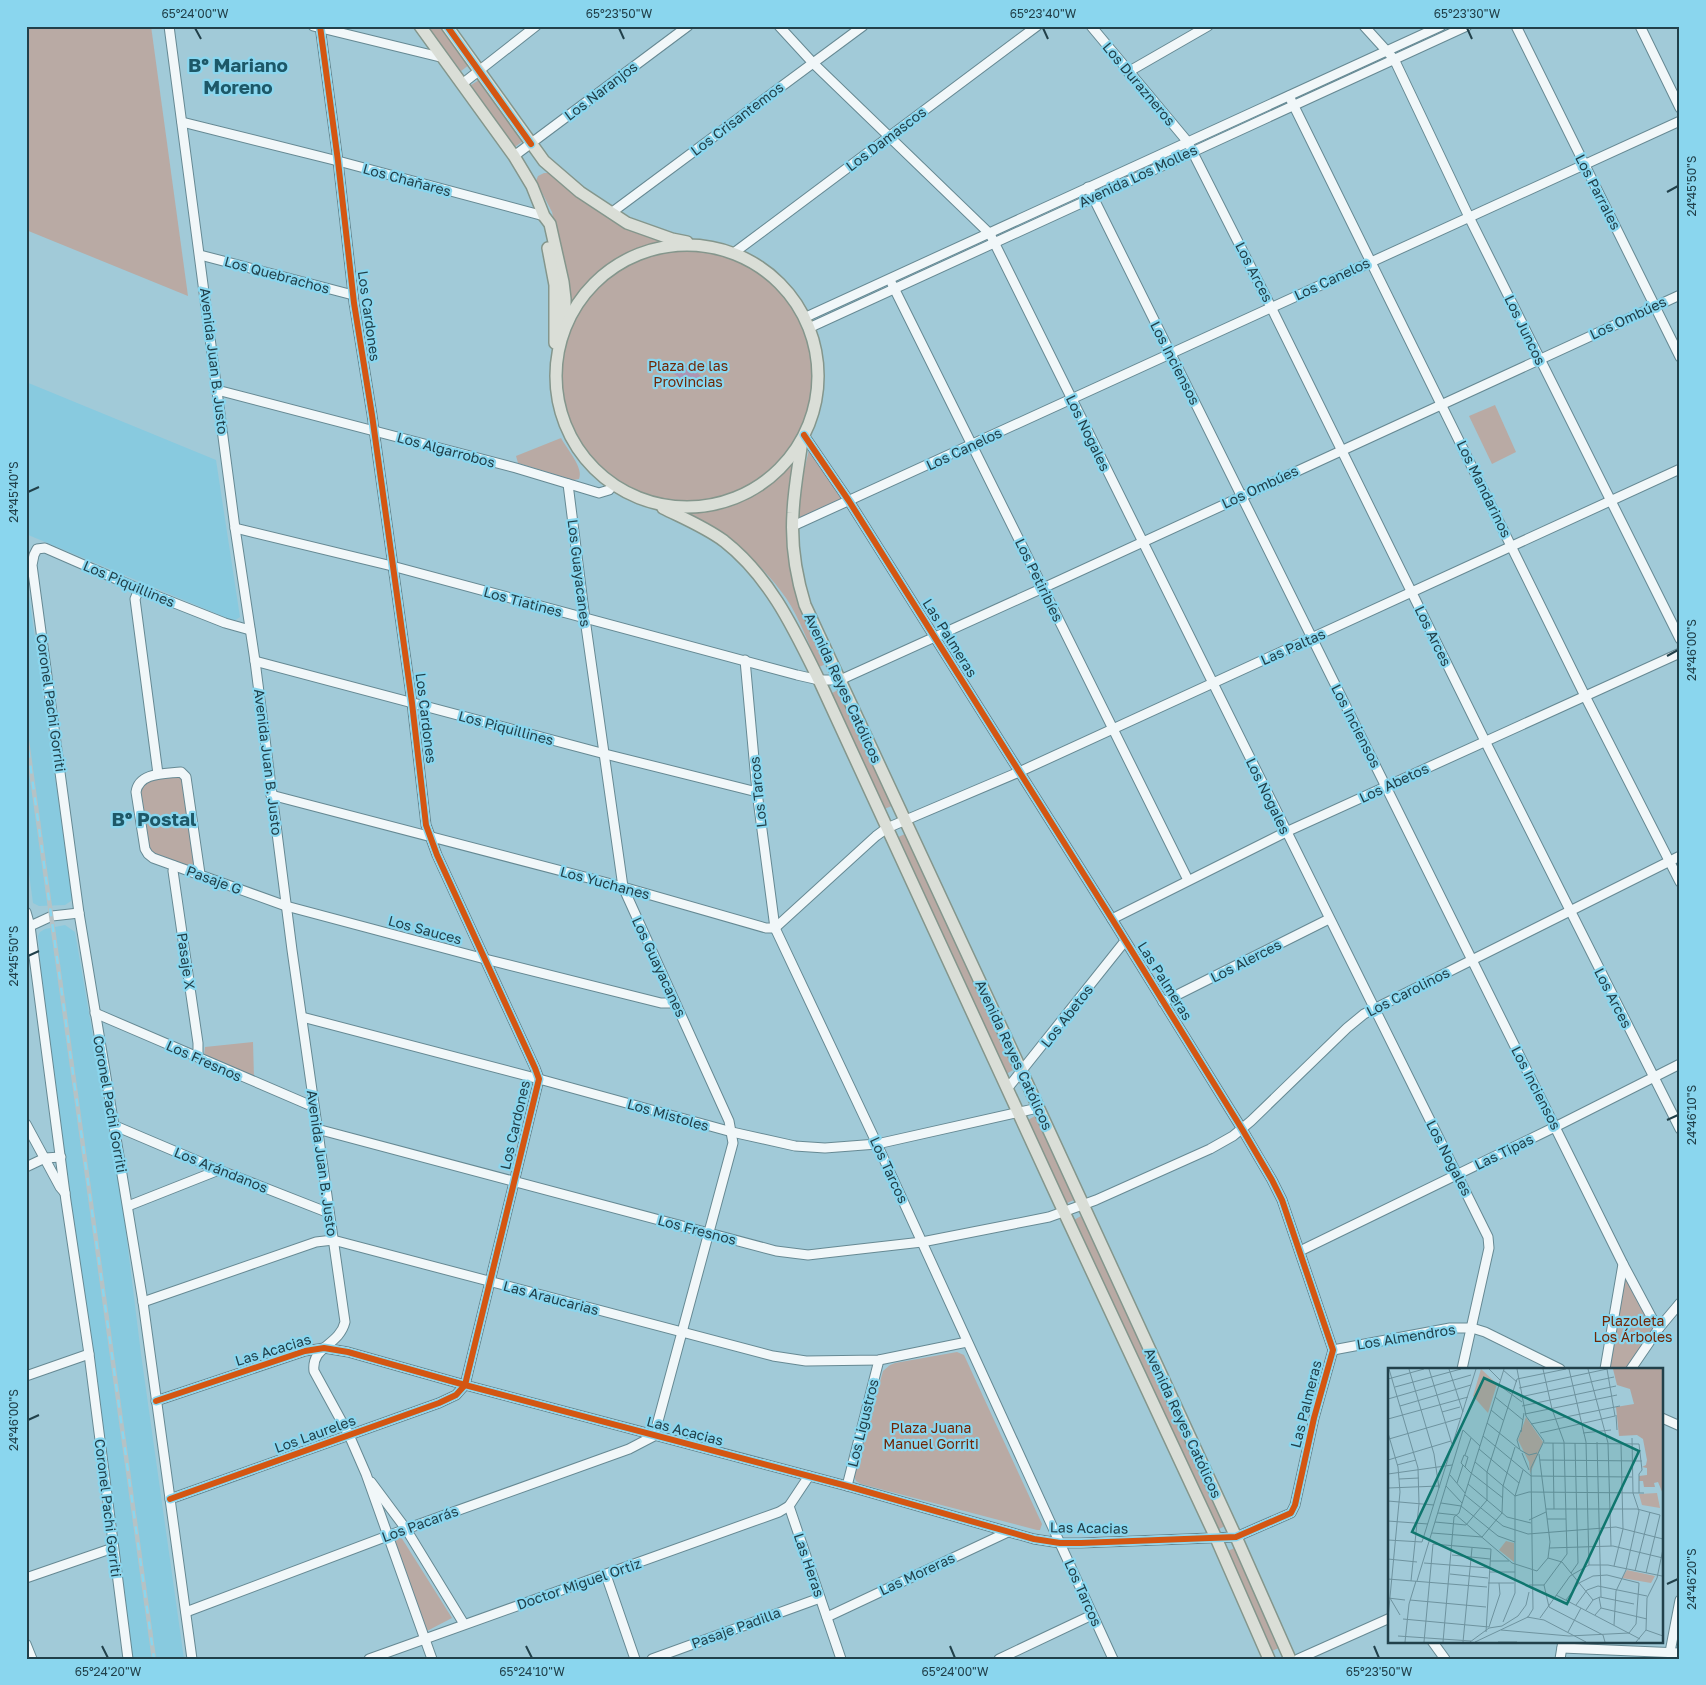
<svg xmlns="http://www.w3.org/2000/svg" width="1706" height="1685" font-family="'Golos Text',sans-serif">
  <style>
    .built { fill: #88cadf }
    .green { fill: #b9aaa4 }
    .water { fill: #ae94b2 }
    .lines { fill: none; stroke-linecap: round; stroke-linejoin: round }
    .minor-casing { stroke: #668993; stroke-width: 11 }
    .major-casing { stroke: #84968c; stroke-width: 14 }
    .minor { stroke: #f1f7f9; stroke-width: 9 }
    .major { stroke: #daded7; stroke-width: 11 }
    .rail-casing { stroke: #b5c2c5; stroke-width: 4.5 }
    .rail { stroke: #8ad6ee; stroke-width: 2.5; stroke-dasharray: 8; stroke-linecap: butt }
    .cycleway-casing { stroke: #8ad6ee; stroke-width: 9 }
    .cycleway { stroke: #d45612; stroke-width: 6 }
    .ticks { fill: none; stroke: #21404a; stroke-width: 2 }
    .labels { text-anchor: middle; stroke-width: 4.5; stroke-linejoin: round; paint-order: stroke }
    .street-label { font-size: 14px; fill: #21404a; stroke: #8ad6ee }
    .park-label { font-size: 14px; fill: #712605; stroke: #8ad6ee }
    .district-label { font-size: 19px; font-weight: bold; fill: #1d5868; stroke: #8ad6ee }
    .inset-road { fill: none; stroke: #6e939f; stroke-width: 1 }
    .view { fill: #0f766e; fill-opacity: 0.15; stroke: #0f766e; stroke-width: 2.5 }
    .inset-edge { fill: none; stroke: #21404a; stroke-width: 2.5 }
    .neatline { fill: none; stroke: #21404a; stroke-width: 2 }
    .ticks-label { font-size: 12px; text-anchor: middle; fill: #21404a }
  </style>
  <rect width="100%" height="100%" fill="#a1cad8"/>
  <g class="built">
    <polygon points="26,382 216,460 240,617 234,621 26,534"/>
    <polygon points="26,575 72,896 71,901 65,905 39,906 33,903 26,852"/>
    <polygon points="65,925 75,932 124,1216 141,1354 184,1659 133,1659 70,1192 51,1088 38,936 40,932 45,929"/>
  </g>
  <g class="green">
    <polygon points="26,26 151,26 188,296 26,230"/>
    <polygon points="427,26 439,26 469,65 461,71"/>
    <polygon points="479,80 523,141 515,147 471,85"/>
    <path d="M544,173H551L628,227L646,236L670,244C622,250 597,272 571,311L570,309L560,248L552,212L536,181L538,176Z"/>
    <circle cx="688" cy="375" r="126"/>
    <polygon points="1495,405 1516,452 1492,464 1469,416"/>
    <path d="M561,438C567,449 584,468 579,479L573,480L518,463L516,456Z"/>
    <polygon points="809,450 842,497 841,501 802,518 798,517 801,483"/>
    <path d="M795,455L793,575C797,607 812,635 826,664L819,667C809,645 800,619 786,598C764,566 722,527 686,512C703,508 721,507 737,501C760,491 780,475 795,455Z"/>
    <polygon points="838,690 892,806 884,809 830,694"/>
    <polygon points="181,772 200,874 148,854 139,783"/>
    <polygon points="905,834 1015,1069 1006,1074 896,838"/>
    <polygon points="253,1042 254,1078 204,1056 205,1047"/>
    <polygon points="1035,1116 1074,1200 1065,1204 1026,1121"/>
    <polygon points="1081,1216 1227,1525 1217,1530 1072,1221"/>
    <polygon points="1623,1264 1659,1328 1631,1369 1605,1369"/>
    <polygon points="957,1352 964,1355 1042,1524 1040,1530 1037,1530 861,1484 856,1481 854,1476 883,1371 890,1365 895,1363"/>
    <polygon points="401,1537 452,1618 427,1631 393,1540"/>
    <polygon points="1237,1547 1283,1646 1270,1652 1225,1552"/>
  </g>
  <polygon class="water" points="682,362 689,367 696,364 695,371 701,376 694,379 693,387 686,383 679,386 680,378 674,374 681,370"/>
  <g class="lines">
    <defs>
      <g id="minor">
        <path d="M169,26L235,528L255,661L292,950L345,1322C339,1346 311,1346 314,1371L349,1435L366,1474L432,1659"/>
        <polyline points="313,26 444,58"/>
        <polyline points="779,26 813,63 990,234 1488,1237 1489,1248 1462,1369"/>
        <polyline points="1091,26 1187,141 1271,307 1485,741 1680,1129"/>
        <polyline points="1364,26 1394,59 1469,217 1680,639"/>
        <polyline points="1516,26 1680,357"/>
        <polyline points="1640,26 1680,108"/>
        <polyline points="1128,72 1208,26"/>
        <polyline points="462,84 536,26"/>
        <polyline points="1289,96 1585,696 1680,882"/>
        <polyline points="182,122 338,161 544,216"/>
        <polyline points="514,156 688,26"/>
        <polyline points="1088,187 1623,1264 1605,1369"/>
        <polyline points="611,213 863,26"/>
        <polyline points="735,252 1037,26"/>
        <polyline points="200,255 353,295"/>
        <polyline points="892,284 1188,880"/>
        <polyline points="806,317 1441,26"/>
        <polyline points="811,327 1467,26"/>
        <polyline points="217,390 516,468 599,493 609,490 613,485"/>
        <polyline points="793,526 1680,121"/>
        <polyline points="235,528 392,566 797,675 819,680 840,680 1043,588 1680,295"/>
        <polyline points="139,589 135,599 158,774"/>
        <polyline points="745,660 757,792 775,928 877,1144 1113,1659"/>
        <polyline points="255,661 605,754 757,792"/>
        <polyline points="271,795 623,887 766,928 775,928 876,836 887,828 1019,772 1680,469"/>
        <polyline points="174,866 173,871 198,1043 198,1057"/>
        <path d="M200,874L186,777L181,772C165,774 139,772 136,792L145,849L148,854L153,858L286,906L485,959L661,1003H675"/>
        <polyline points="26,912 30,926 66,1201 89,1354 128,1659"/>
        <polyline points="1112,919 1286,832 1680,653"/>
        <polyline points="26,928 52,916 79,913"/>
        <polyline points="1163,1002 1329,919"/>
        <polyline points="95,1013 314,1107"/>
        <polyline points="302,1017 539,1079 732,1132 795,1146 825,1148 877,1144 1038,1108"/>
        <polyline points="1007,1089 1125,941"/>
        <polyline points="26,1124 60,1187 65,1193"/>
        <polyline points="113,1125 219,1170 329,1213"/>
        <polyline points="317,1129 776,1251 808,1255 825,1253 922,1242 1049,1217 1096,1200 1210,1149 1233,1136 1251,1121 1347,1028 1364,1014 1680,856"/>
        <polyline points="26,1167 45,1158 61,1157"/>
        <polyline points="128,1206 219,1170"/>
        <polyline points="1300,1251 1555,1127 1680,1064"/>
        <polyline points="1623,1264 1653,1320 1659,1328"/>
        <polyline points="143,1302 316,1242 333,1240 773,1356 806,1361 879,1360 967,1342"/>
        <polyline points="1333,1350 1450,1328 1472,1328 1485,1332 1560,1369"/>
        <polyline points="1631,1369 1659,1328 1680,1303"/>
        <polyline points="26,1376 89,1354"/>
        <polyline points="156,1401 305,1351 324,1348 348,1352 465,1385 847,1486 1034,1539 1060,1543 1081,1543 1236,1537 1291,1513 1295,1505 1314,1418 1333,1350 1282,1200 1272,1180 1242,1129 1112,919 849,501 804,435"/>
        <polyline points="1662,1418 1680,1426"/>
        <polyline points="371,1482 406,1529 464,1624"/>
        <polyline points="847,1486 879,1360"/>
        <polyline points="170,1499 439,1403 456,1395 465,1385 539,1079 535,1068 437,855 426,825 412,703 372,415 354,303 338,161 320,26"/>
        <polyline points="789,1506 841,1659"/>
        <polyline points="606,1575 635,1659"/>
        <polyline points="26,1578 113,1548"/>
        <polyline points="186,1612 406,1529 629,1449 654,1436 733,1143 729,1121 623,887 585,619 568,484"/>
        <polyline points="827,1617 1008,1532"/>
        <polyline points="1432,1641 1445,1659"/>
        <polyline points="26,1644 32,1659"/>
        <polyline points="1562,1648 1680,1653"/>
        <polyline points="1670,1652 1680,1600"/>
        <polyline points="192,1659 143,1302 79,913 32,565 34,555 37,549 45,548 139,589 225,623 250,630"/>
        <polyline points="369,1659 779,1512 789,1506 809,1476"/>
        <polyline points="652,1659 820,1598"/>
        <polyline points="999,1659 1092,1615"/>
        <polyline points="1298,1659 1390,1618"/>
        <polyline points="1560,1659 1563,1641"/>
      </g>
      <g id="major">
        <polyline points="420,26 514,156 532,186 544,216 550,224 563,282 565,299 565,325"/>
        <polyline points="447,26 544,161 580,192 627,223 672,239 687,242"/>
        <circle cx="687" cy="376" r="131"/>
        <polyline points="548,248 555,285 555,343"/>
        <path d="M802,440C799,464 794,488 793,513C791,543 796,576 805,605L1022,1072L1236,1537L1290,1659"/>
        <path d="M663,508C683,518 705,527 724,541C770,577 794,629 819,680L1064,1212L1216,1538L1269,1659"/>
      </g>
    </defs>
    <use href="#minor" class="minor-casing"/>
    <use href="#major" class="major-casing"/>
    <use href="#minor" class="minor"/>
    <use href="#major" class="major"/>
    <defs>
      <polyline id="rail" points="26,734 154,1659"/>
    </defs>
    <use href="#rail" class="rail-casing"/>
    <use href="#rail" class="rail"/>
    <defs>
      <g id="cycleway">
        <polyline points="447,26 531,144"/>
        <polyline points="156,1401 305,1351 324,1348 348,1352 465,1385 847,1486 1034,1539 1060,1543 1081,1543 1236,1537 1291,1513 1295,1505 1314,1418 1333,1350 1282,1200 1272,1180 1242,1129 1112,919 849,501 804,435"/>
        <polyline points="170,1499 439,1403 456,1395 465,1385 539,1079 535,1068 437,855 426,825 412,703 372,415 354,303 338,161 320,26"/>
      </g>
    </defs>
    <use href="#cycleway" class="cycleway-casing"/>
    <use href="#cycleway" class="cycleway"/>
  </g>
  <path class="ticks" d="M195,28L201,39M619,28L624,39M1043,28L1048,39M1467,28L1472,39M1667,192L1678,186M28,492L39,487M1667,656L1678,650M28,956L39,951M1667,1120L1678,1115M28,1420L39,1415M1667,1584L1678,1579M102,1646L108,1658M526,1646L532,1658M950,1646L955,1658M1374,1646L1379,1658"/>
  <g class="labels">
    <g class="street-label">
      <text transform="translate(1139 84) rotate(50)" y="5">Los Durazneros</text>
      <text transform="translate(601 91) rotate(-37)" y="5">Los Naranjos</text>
      <text transform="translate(737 119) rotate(-37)" y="5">Los Crisantemos</text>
      <text transform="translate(886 139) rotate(-37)" y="5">Los Damascos</text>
      <text transform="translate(1138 176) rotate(-25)" y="5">Avenida Los Molles</text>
      <text transform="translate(407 180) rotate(15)" y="5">Los Chañares</text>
      <text transform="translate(1598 192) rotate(63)" y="5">Los Parrales</text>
      <text transform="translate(1254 272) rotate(63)" y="5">Los Arces</text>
      <text transform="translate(277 275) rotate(15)" y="5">Los Quebrachos</text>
      <text transform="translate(1332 279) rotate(-25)" y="5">Los Canelos</text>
      <text transform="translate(369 316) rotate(82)" y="5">Los Cardones</text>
      <text transform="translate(1628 318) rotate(-25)" y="5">Los Ombúes</text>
      <text transform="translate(1525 330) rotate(64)" y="5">Los Juncos</text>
      <text transform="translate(214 361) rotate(83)" y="5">Avenida Juan B. Justo</text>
      <text transform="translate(1175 363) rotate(63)" y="5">Los Inciensos</text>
      <text transform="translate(1088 433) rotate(64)" y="5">Los Nogales</text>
      <text transform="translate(964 449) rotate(-25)" y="5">Los Canelos</text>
      <text transform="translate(446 450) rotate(15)" y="5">Los Algarrobos</text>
      <text transform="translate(1260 487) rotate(-25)" y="5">Los Ombúes</text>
      <text transform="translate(1484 489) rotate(64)" y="5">Los Mandarinos</text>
      <text transform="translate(579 573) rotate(83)" y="5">Los Guayacanes</text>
      <text transform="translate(1039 580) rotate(64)" y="5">Los Petiribíes</text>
      <text transform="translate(129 584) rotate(23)" y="5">Los Piquillines</text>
      <text transform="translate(523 602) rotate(15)" y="5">Los Tiatines</text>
      <text transform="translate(1433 636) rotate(64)" y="5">Los Arces</text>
      <text transform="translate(950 638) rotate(58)" y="5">Las Palmeras</text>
      <text transform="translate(1293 647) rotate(-24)" y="5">Las Paltas</text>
      <text transform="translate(843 688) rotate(65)" y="5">Avenida Reyes Católicos</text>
      <text transform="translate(51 703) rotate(82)" y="5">Coronel Pachi Gorriti</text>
      <text transform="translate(426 718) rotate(83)" y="5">Los Cardones</text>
      <text transform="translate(1356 726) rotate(63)" y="5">Los Inciensos</text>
      <text transform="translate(506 728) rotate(15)" y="5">Los Piquillines</text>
      <text transform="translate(268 762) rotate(83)" y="5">Avenida Juan B. Justo</text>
      <text transform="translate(1394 783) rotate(-25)" y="5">Los Abetos</text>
      <text transform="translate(758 792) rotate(-96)" y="5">Los Tarcos</text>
      <text transform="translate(1268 796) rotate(64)" y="5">Los Nogales</text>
      <text transform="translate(214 880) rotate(20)" y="5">Pasaje G</text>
      <text transform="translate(605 883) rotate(15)" y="5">Los Yuchanes</text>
      <text transform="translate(425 930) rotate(15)" y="5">Los Sauces</text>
      <text transform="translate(186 961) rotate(82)" y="5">Pasaje X</text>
      <text transform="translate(1246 961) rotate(-27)" y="5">Los Alerces</text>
      <text transform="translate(659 967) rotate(65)" y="5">Los Guayacanes</text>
      <text transform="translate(1165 981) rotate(58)" y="5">Las Palmeras</text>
      <text transform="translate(1408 992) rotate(-27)" y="5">Los Carolinos</text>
      <text transform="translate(1613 998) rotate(63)" y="5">Los Arces</text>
      <text transform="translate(1067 1016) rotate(-52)" y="5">Los Abetos</text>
      <text transform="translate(1014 1055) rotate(65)" y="5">Avenida Reyes Católicos</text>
      <text transform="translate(204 1061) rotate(24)" y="5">Los Fresnos</text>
      <text transform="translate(1536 1088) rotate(63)" y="5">Los Inciensos</text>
      <text transform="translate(110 1104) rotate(80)" y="5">Coronel Pachi Gorriti</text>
      <text transform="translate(668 1115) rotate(16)" y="5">Los Mistoles</text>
      <text transform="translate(515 1125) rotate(-77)" y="5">Los Cardones</text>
      <text transform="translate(1504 1152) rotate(-26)" y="5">Las Tipas</text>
      <text transform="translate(1449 1158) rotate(63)" y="5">Los Nogales</text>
      <text transform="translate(322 1163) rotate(82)" y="5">Avenida Juan B. Justo</text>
      <text transform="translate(221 1170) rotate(22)" y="5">Los Arándanos</text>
      <text transform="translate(889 1170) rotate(65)" y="5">Los Tarcos</text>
      <text transform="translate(697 1230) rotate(15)" y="5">Los Fresnos</text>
      <text transform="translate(551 1298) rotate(15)" y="5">Las Araucarias</text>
      <text transform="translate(1406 1337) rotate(-9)" y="5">Los Almendros</text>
      <text transform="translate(273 1350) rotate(-17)" y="5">Las Acacias</text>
      <text transform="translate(1306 1404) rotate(-76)" y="5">Las Palmeras</text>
      <text transform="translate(863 1423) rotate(-76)" y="5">Los Ligustros</text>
      <text transform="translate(1183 1423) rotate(65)" y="5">Avenida Reyes Católicos</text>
      <text transform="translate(685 1431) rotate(15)" y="5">Las Acacias</text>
      <text transform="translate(315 1434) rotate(-20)" y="5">Los Laureles</text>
      <text transform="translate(108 1508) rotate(83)" y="5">Coronel Pachi Gorriti</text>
      <text transform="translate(420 1524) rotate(-20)" y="5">Los Pacarás</text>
      <text transform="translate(1089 1528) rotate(1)" y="5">Las Acacias</text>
      <text transform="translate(809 1565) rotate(71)" y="5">Las Heras</text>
      <text transform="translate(917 1574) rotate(-25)" y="5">Las Moreras</text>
      <text transform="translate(579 1584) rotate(-19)" y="5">Doctor Miguel Ortiz</text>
      <text transform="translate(1083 1593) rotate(66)" y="5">Los Tarcos</text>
      <text transform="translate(736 1628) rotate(-20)" y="5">Pasaje Padilla</text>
    </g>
    <g class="park-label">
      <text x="688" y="371">Plaza de las<tspan x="688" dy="16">Provincias</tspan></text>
      <text x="1633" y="1326">Plazoleta<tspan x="1633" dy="16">Los Árboles</tspan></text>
      <text x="931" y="1433">Plaza Juana<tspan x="931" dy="16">Manuel Gorriti</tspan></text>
    </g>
    <g class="district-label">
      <text x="238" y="72">Bº Mariano<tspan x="238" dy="22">Moreno</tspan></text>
      <text x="154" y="826">Bº Postal</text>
    </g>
  </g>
  <g transform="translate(1388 1368)">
    <rect width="275" height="275" fill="#a1cad8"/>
    <path d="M93,1L109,16L100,45L85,28ZM138,49L155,74L142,106L141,94L130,72ZM269,125L272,140L254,137L251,126ZM118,173L126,175V194L111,182ZM239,202L267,208L263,215L234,210Z" fill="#b9aaa4"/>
    <path d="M225,1H275V126L270,114L266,115L267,119H256L255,113H251V108L259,107V100L254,99L258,97L259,92L255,71L249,67L231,68L228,39L246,36L242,21L229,17Z" fill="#b2a29d"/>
    <path class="inset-road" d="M1,1L30,100L31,136L23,213M21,1L46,86L51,120M41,1L64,76M61,1L75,44M101,1L112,12M181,1L198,74L201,197M200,1L220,75L223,178M115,2L129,14M0,11L36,1M111,17L134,34M7,19L73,1M131,20L219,1M107,29L135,52M132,29L226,9M0,31L83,7M12,38L83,17M134,38L228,18M103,42L115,52M54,44L72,39M137,46L229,27M228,47L229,62M0,51L80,29M99,55L131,81M143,56L232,38M133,62L129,72L132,82L141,87L149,85M133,64L136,45M0,65L10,99L12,124L0,250M152,65L227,48L219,1M195,65L223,62M95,68L143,108L244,109M1,71L73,50M209,74L213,229M156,75L251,76L254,102L251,106V125M165,75L166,141M91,81L131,115M134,85L141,102M77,87L83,70M0,92L63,73M152,92L254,93M87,94L127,128L141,124L256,125M9,97L28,92M77,99L80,89L76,87L73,95L83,105L115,130M0,106L64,97M62,107L77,125M11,111L31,110M69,115L75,97M80,116L119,149L143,155M58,118L74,135M0,120L51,118M77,127L115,158L140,166L228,159L275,171M0,133L46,137M53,135L73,138L110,168L127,174M158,141H249L272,147L258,205M50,145L68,147L124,195L149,203L160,190L162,174L151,86M159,151H178M141,152L158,144M0,153L40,156M47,154L78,157L99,132V104L129,11L178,1M44,165L94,169L114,145L115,118L127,79M0,172L34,174L88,1M45,176L103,181M161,180L225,178L275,190M64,187L102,191M160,190L174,194L205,232M0,191L29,194M102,193H121M36,195L101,200M226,198L235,161L233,76M247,203L262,144M101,204H127M183,205L190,195L187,75M62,206L100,210M0,211L99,219M29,213L75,62L92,78M100,215H126M141,217H156L179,186L176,74L164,41L155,1M156,217L161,239L215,267L217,274M168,227L252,271M0,230L17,232M2,230L12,247M22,232L98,239M178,232L191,215L205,208L219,207L251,215L248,256L241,265M188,237L199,222L210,218L259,228M213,240L259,251M198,242L205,232L212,229L246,236M207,247L213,240L211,229M139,249L156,252L198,274M152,250L182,208L201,197H220L274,208M15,251L101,259M115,254L127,225V128L135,102M226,257L228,223L238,202L251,143L245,125L244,70M101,259L112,226L111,215M113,262L181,268L241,265M258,262L275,268M98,264L103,181M180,264L193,240M10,268L83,273M17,274L21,236L28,213M36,274L45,176M55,274L66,149L71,145L116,1M75,274L84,180M82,274L101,260L114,258L130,248L138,237L141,224M87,274L140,249L145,241L143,100L156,73L138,48L129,1M110,274H129M248,274L258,262L259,230L269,210L275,181"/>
    <path class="view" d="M96,10L251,83L179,236L24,164Z"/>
    <rect width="275" height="275" class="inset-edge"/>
  </g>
  <rect width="1706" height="1685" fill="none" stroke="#8ad6ee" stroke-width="55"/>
  <rect x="28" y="28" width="1650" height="1630" class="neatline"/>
  <g class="ticks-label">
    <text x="195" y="18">65°24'00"W</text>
    <text x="619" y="18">65°23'50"W</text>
    <text x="1043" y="18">65°23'40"W</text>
    <text x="1467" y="18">65°23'30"W</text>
    <text transform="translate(1692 186) rotate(-90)" y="4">24°45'50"S</text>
    <text transform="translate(14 492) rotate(-90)" y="4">24°45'40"S</text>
    <text transform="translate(1692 650) rotate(-90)" y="4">24°46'00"S</text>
    <text transform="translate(14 956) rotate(-90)" y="4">24°45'50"S</text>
    <text transform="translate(1692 1115) rotate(-90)" y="4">24°46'10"S</text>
    <text transform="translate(14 1420) rotate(-90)" y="4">24°46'00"S</text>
    <text transform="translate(1692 1579) rotate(-90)" y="4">24°46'20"S</text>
    <text x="108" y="1676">65°24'20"W</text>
    <text x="532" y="1676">65°24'10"W</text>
    <text x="955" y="1676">65°24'00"W</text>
    <text x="1379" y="1676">65°23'50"W</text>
  </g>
</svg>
